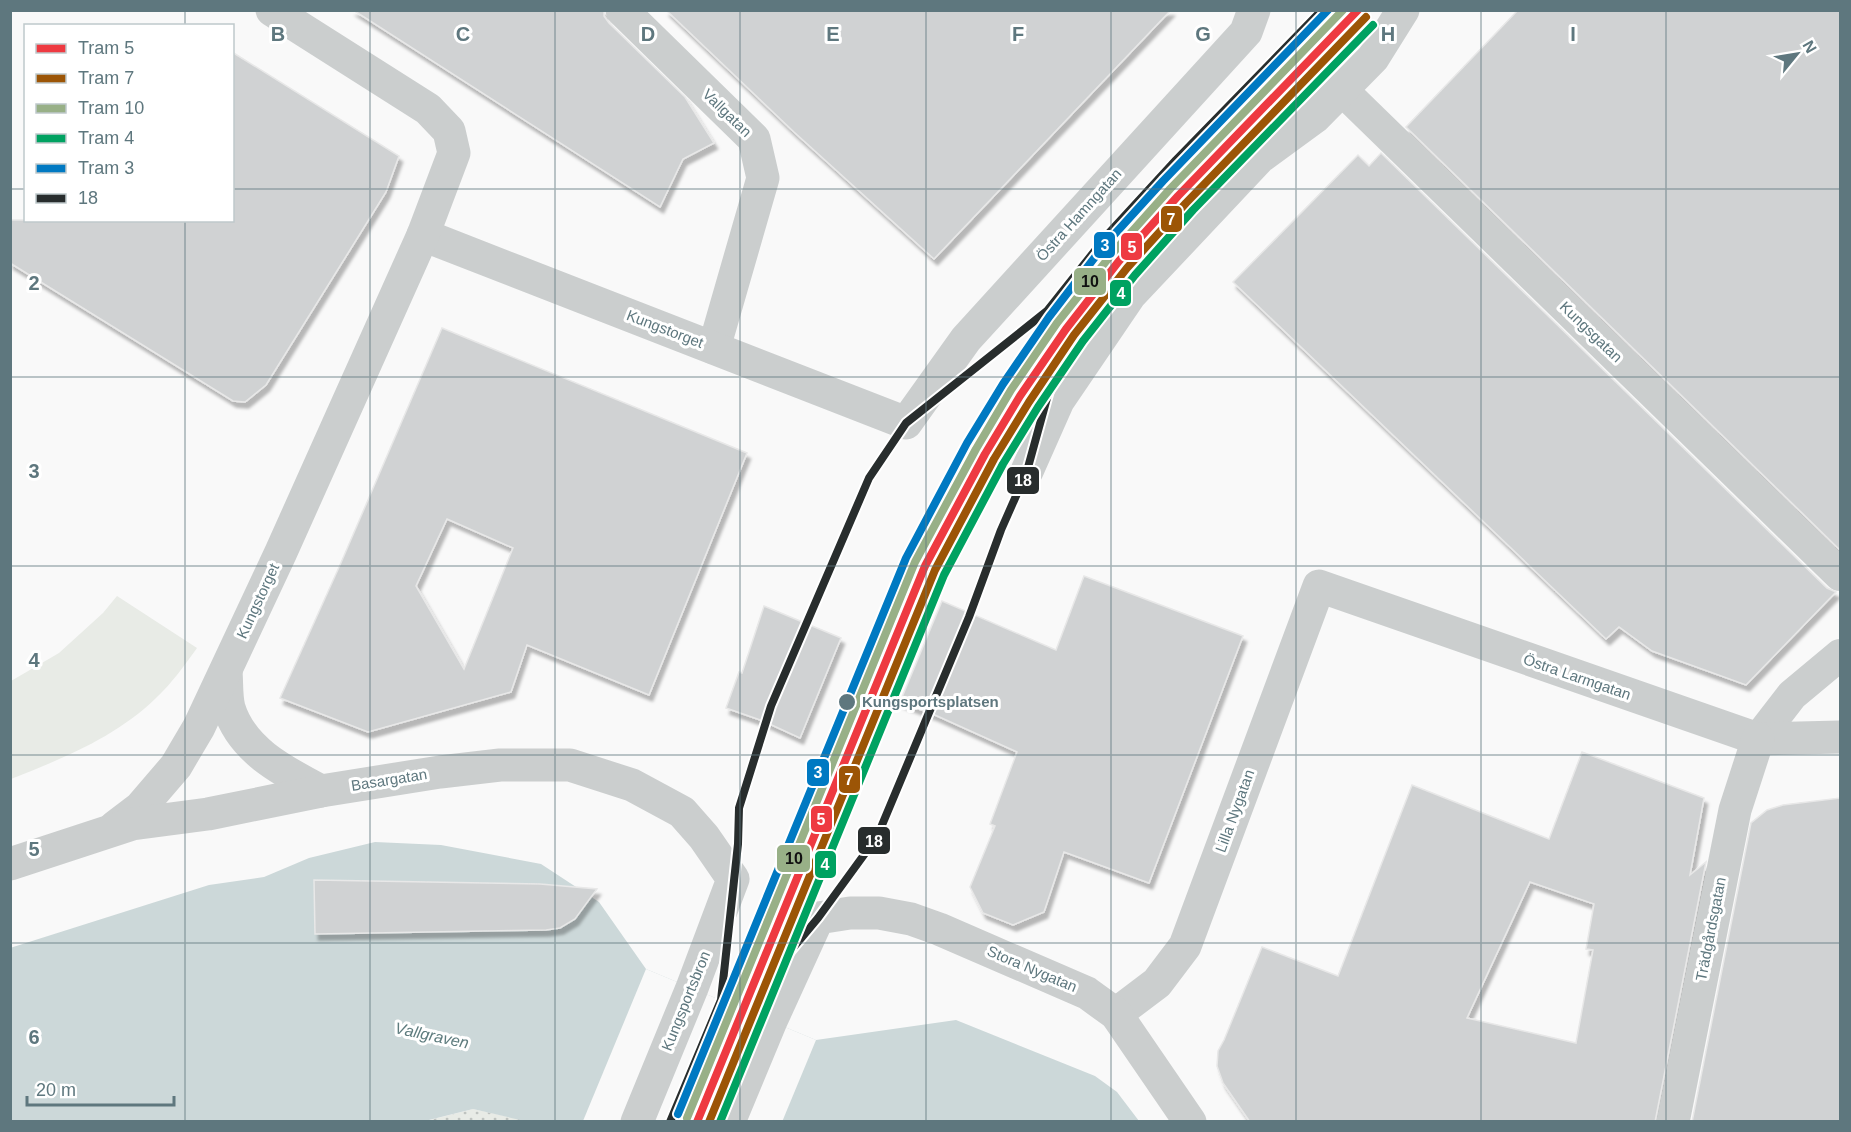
<svg xmlns="http://www.w3.org/2000/svg" width="1851" height="1132" font-family="Arial,sans-serif">
  <style>
    .green { fill: #e8ebe6 }
    .park { fill: url(#park-dots) }
    .water { fill: #ccd8d9 }
    .pier { fill: #f9f9f9 }
    .building { fill: #d0d2d3; stroke: #e8e8e8; stroke-width: 1.5; fill-rule: evenodd; filter: url(#shadow) }
    .lines { fill: none; stroke-linecap: round; stroke-linejoin: round }
    .pedestrian { stroke: #cbcece; stroke-width: 32 }
    .minor { stroke: #cbcece; stroke-width: 33 }
    .bus-1-casing { stroke: #fff; stroke-width: 12 }
    .bus-1 { stroke: #282d2d; stroke-width: 8 }
    .tram-1-casing { stroke: #fff; stroke-width: 12 }
    .tram-2-casing { stroke: #fff; stroke-width: 12 }
    .tram-3-casing { stroke: #fff; stroke-width: 12 }
    .tram-4-casing { stroke: #fff; stroke-width: 12 }
    .tram-5-casing { stroke: #fff; stroke-width: 12 }
    .tram-1 { stroke: #ee3a41; stroke-width: 8 }
    .tram-2 { stroke: #9c5506; stroke-width: 8 }
    .tram-3 { stroke: #98b087; stroke-width: 8 }
    .tram-4 { stroke: #00a261; stroke-width: 8 }
    .tram-5 { stroke: #0079c2; stroke-width: 8 }
    .grid { fill: none; stroke: #5e777e; stroke-width: 1.5; stroke-opacity: 0.55 }
    .stop-dot { fill: #5e777e; stroke: #fff; stroke-width: 2 }
    .labels { text-anchor: middle; stroke-width: 6; stroke-linejoin: round; paint-order: stroke }
    .street-label { font-size: 15px; fill: #5e777e; stroke: #fff }
    .stop-label { font-size: 15px; font-weight: bold; fill: #5e777e; stroke: #fff; text-anchor: start }
    .water-label { font-size: 16px; font-style: italic; fill: #5e7c7e; stroke: #fff }
    .grid-label { font-size: 20px; text-anchor: middle; font-weight: bold; fill: #5e777e; stroke: #fff; stroke-width: 6; stroke-linejoin: round; paint-order: stroke }
    .line-badge { stroke: #fff; stroke-width: 2 }
    .badge-label { font-size: 16px; text-anchor: middle; font-weight: bold; fill: #fff }
    .pale-badge-label { font-size: 16px; text-anchor: middle; font-weight: bold; fill: #111 }
  </style>
  <defs>
    <pattern id="park-dots" width="8" height="8" patternUnits="userSpaceOnUse" patternTransform="scale(1.5)"><rect width="8" height="8" fill="#e8ebe6"/><path d="M2 2h.1M6 6h.1" fill="none" stroke="#bfc3c0" stroke-width="1.8" stroke-linecap="round"/></pattern>
    <filter id="shadow"><feDropShadow dx="3.5" dy="6" stdDeviation="1.5" flood-color="#0004"/></filter>
  </defs>
  <rect width="100%" height="100%" fill="#f9f9f9"/>
  <path class="green" d="M117,596L197,648C184,666 172,683 156,698C116,737 62,759 11,779V681L59,653L103,613Z"/>
  <polygon class="park" points="473,1109 529,1121 422,1122"/>
  <polygon class="water" points="375,842 441,845 541,864 599,902 646,969 816,1040 956,1020 1095,1076 1117,1092 1139,1121 529,1122 473,1109 421,1122 11,1121 10,948 209,885 264,877 309,858"/>
  <polygon class="pier" points="646,969 816,1040 782,1122 583,1121"/>
  <g class="building">
    <polygon points="353,10 604,10 604,16 609,23 685,97 714,143 683,159 660,207"/>
    <polygon points="666,10 1171,10 934,259 794,132"/>
    <polygon points="1518,10 1840,10 1840,550 1406,127"/>
    <polygon points="232,52 399,156 386,192 266,385 245,402 233,401 10,263 10,220 232,220"/>
    <polygon points="1381,153 1827,588 1836,592 1746,685 1652,651 1619,627 1606,639 1233,282 1358,155 1369,166"/>
    <path d="M442,328L747,453L649,695L527,645L511,692L368,732L280,698L340,565ZM447,519L513,548L464,669L416,586Z"/>
    <polygon points="1084,576 1243,636 1149,883 1064,852 1044,912 1013,925 983,913 970,887 995,826 990,824 1017,752 935,715 900,702 942,601 1056,650"/>
    <polygon points="764,606 841,638 800,738 763,721 726,708 739,672 742,673"/>
    <path d="M1582,752L1704,798L1690,875L1706,862L1655,1122H1250L1223,1083L1217,1066L1218,1051L1224,1040L1262,947L1338,976L1412,785L1549,839ZM1530,882L1594,904L1586,949L1593,950L1576,1043L1467,1018Z"/>
    <polygon points="1840,798 1840,1122 1692,1122 1751,823 1767,810 1783,805"/>
    <polygon points="314,880 540,884 597,889 575,919 560,928 546,930 315,934"/>
  </g>
  <g class="lines">
    <g class="pedestrian">
      <polyline points="1342,90 1840,575"/>
      <polyline points="1758,739 1792,695 1840,655"/>
    </g>
    <g class="minor">
      <polyline points="622,10 754,139 763,178 714,348"/>
      <polyline points="423,235 906,423 966,339 1246,32 1254,10"/>
      <polyline points="1027,471 1058,401 1130,295 1260,157 1315,117 1373,58 1403,10"/>
      <path d="M226,671C227,683 226,697 229,708C242,751 285,772 321,791"/>
      <polyline points="115,827 140,808 176,766 199,727 281,552 423,235 454,153 449,131 428,109 272,10"/>
      <polyline points="10,864 132,824 208,814 321,791 440,772 500,765 570,765 632,785 682,812 704,837 733,879 692,988 637,1122"/>
      <polyline points="1116,1014 1157,983 1185,946 1319,586 1758,739 1840,737"/>
      <polyline points="729,1122 771,1021 818,918 850,913 879,913 911,919 939,929 1087,993 1116,1014 1190,1122"/>
      <polyline points="1673,1122 1735,810 1758,739"/>
    </g>
    <defs>
      <g id="bus-1">
        <polyline points="724,1054 742,1009 818,918 877,837 969,617 1001,530 1027,471 1066,329 1103,282"/>
        <polyline points="670,1122 721,1000 738,844 739,808 771,706 869,478 906,423 1047,311 1109,233 1176,160 1322,10"/>
      </g>
    </defs>
    <use href="#bus-1" class="bus-1-casing"/>
    <use href="#bus-1" class="bus-1"/>
    <defs>
      <polyline id="tram-1" points="697,1122 925,566 985,454 1020,396 1066,329 1119,261 1178,196 1358,10"/>
      <polyline id="tram-2" points="709,1122 935,570 994,459 1029,402 1074,335 1127,268 1186,203 1366,17"/>
      <polyline id="tram-3" points="687,1118 915,562 976,449 1011,390 1057,323 1111,255 1170,189 1343,10"/>
      <polyline id="tram-4" points="720,1122 944,575 1003,464 1038,407 1083,341 1135,275 1193,210 1373,25"/>
      <polyline id="tram-5" points="678,1114 906,558 967,443 1003,384 1049,317 1102,248 1163,181 1328,10"/>
    </defs>
    <use href="#tram-1" class="tram-1-casing"/>
    <use href="#tram-2" class="tram-2-casing"/>
    <use href="#tram-3" class="tram-3-casing"/>
    <use href="#tram-4" class="tram-4-casing"/>
    <use href="#tram-5" class="tram-5-casing"/>
    <use href="#tram-1" class="tram-1"/>
    <use href="#tram-2" class="tram-2"/>
    <use href="#tram-3" class="tram-3"/>
    <use href="#tram-4" class="tram-4"/>
    <use href="#tram-5" class="tram-5"/>
  </g>
  <path class="grid" d="M185,10V26M370,10V1122M555,10V1122M740,10V1122M926,10V1122M1111,10V1122M1296,10V1122M1481,10V1122M1666,10V1122M10,189H26M232,189H1840M185,220V1122M10,377H1840M10,566H1840M10,755H1840M10,943H1840"/>
  <circle class="stop-dot" cx="847" cy="702" r="9"/>
  <g class="labels">
    <g class="street-label">
      <text transform="translate(727 113) rotate(44)" y="5">Vallgatan</text>
      <text transform="translate(1079 215) rotate(-48)" y="5">Östra Hamngatan</text>
      <text transform="translate(665 329) rotate(21)" y="5">Kungstorget</text>
      <text transform="translate(1591 332) rotate(44)" y="5">Kungsgatan</text>
      <text transform="translate(258 601) rotate(-65)" y="5">Kungstorget</text>
      <text transform="translate(1577 677) rotate(19)" y="5">Östra Larmgatan</text>
      <text transform="translate(389 780) rotate(-9)" y="5">Basargatan</text>
      <text transform="translate(1235 811) rotate(-70)" y="5">Lilla Nygatan</text>
      <text transform="translate(1711 929) rotate(-79)" y="5">Trädgårdsgatan</text>
      <text transform="translate(1032 969) rotate(23)" y="5">Stora Nygatan</text>
      <text transform="translate(686 1001) rotate(-68)" y="5">Kungsportsbron</text>
    </g>
    <g class="stop-label">
      <text x="862" y="707">Kungsportsplatsen</text>
    </g>
    <g class="water-label">
      <text transform="translate(432 1035) rotate(12)" y="6">Vallgraven</text>
    </g>
  </g>
  <g class="grid-label">
    <text x="278" y="41">B</text>
    <text x="463" y="41">C</text>
    <text x="648" y="41">D</text>
    <text x="833" y="41">E</text>
    <text x="1018" y="41">F</text>
    <text x="1203" y="41">G</text>
    <text x="1388" y="41">H</text>
    <text x="1573" y="41">I</text>
    <text x="34" y="290">2</text>
    <text x="34" y="478">3</text>
    <text x="34" y="667">4</text>
    <text x="34" y="856">5</text>
    <text x="34" y="1044">6</text>
  </g>
  <g class="line-badge">
    <rect x="1160" y="205" width="23" height="28" rx="6" fill="#9c5506"/>
    <rect x="1093" y="231" width="23" height="28" rx="6" fill="#0079c2"/>
    <rect x="1120" y="232" width="23" height="29" rx="6" fill="#ee3a41"/>
    <rect x="1073" y="267" width="34" height="29" rx="6" fill="#98b087"/>
    <rect x="1109" y="279" width="23" height="28" rx="6" fill="#00a261"/>
    <rect x="1006" y="466" width="34" height="29" rx="6" fill="#282d2d"/>
    <rect x="806" y="758" width="24" height="29" rx="6" fill="#0079c2"/>
    <rect x="838" y="765" width="23" height="29" rx="6" fill="#9c5506"/>
    <rect x="810" y="805" width="23" height="28" rx="6" fill="#ee3a41"/>
    <rect x="857" y="826" width="34" height="29" rx="6" fill="#282d2d"/>
    <rect x="776" y="844" width="35" height="29" rx="6" fill="#98b087"/>
    <rect x="814" y="850" width="23" height="29" rx="6" fill="#00a261"/>
  </g>
  <g class="badge-label">
    <text x="1171" y="225">7</text>
    <text x="1105" y="251">3</text>
    <text x="1132" y="253">5</text>
    <text x="1121" y="299">4</text>
    <text x="1023" y="486">18</text>
    <text x="818" y="778">3</text>
    <text x="849" y="785">7</text>
    <text x="821" y="825">5</text>
    <text x="874" y="847">18</text>
    <text x="825" y="870">4</text>
  </g>
  <g class="pale-badge-label">
    <text x="1090" y="287">10</text>
    <text x="794" y="864">10</text>
  </g>
  <rect width="1851" height="1132" fill="none" stroke="#5e777e" stroke-width="24"/>
  <rect x="24" y="24" width="210" height="198" fill="#ffffff" stroke="#bfc9cb" stroke-width="1.5"/>
  <rect x="36" y="44" width="30" height="9" fill="#ee3a41" stroke="#bfc9cb" stroke-width="1.5"/>
  <text x="78" y="54" font-size="18" fill="#5e777e">Tram 5</text>
  <rect x="36" y="74" width="30" height="9" fill="#9c5506" stroke="#bfc9cb" stroke-width="1.5"/>
  <text x="78" y="84" font-size="18" fill="#5e777e">Tram 7</text>
  <rect x="36" y="104" width="30" height="9" fill="#98b087" stroke="#bfc9cb" stroke-width="1.5"/>
  <text x="78" y="114" font-size="18" fill="#5e777e">Tram 10</text>
  <rect x="36" y="134" width="30" height="9" fill="#00a261" stroke="#bfc9cb" stroke-width="1.5"/>
  <text x="78" y="144" font-size="18" fill="#5e777e">Tram 4</text>
  <rect x="36" y="164" width="30" height="9" fill="#0079c2" stroke="#bfc9cb" stroke-width="1.5"/>
  <text x="78" y="174" font-size="18" fill="#5e777e">Tram 3</text>
  <rect x="36" y="194" width="30" height="9" fill="#282d2d" stroke="#bfc9cb" stroke-width="1.5"/>
  <text x="78" y="204" font-size="18" fill="#5e777e">18</text>
  <g transform="translate(1797 54) rotate(60)" stroke="#ffffff" stroke-width="4.5" paint-order="stroke">
  <path d="M0-4.5L10 22L0 15L-10 22Z" fill="#5e777e"/>
  <text y="-9" font-size="16" font-weight="bold" text-anchor="middle" fill="#5e777e">N</text>
  </g>
  <path d="M27 1096v9h147v-9" fill="none" stroke="#5e777e" stroke-width="3"/>
  <text x="36" y="1096" font-size="18" fill="#5e777e" stroke="#ffffff" stroke-width="4.5" paint-order="stroke">20 m</text>
</svg>
